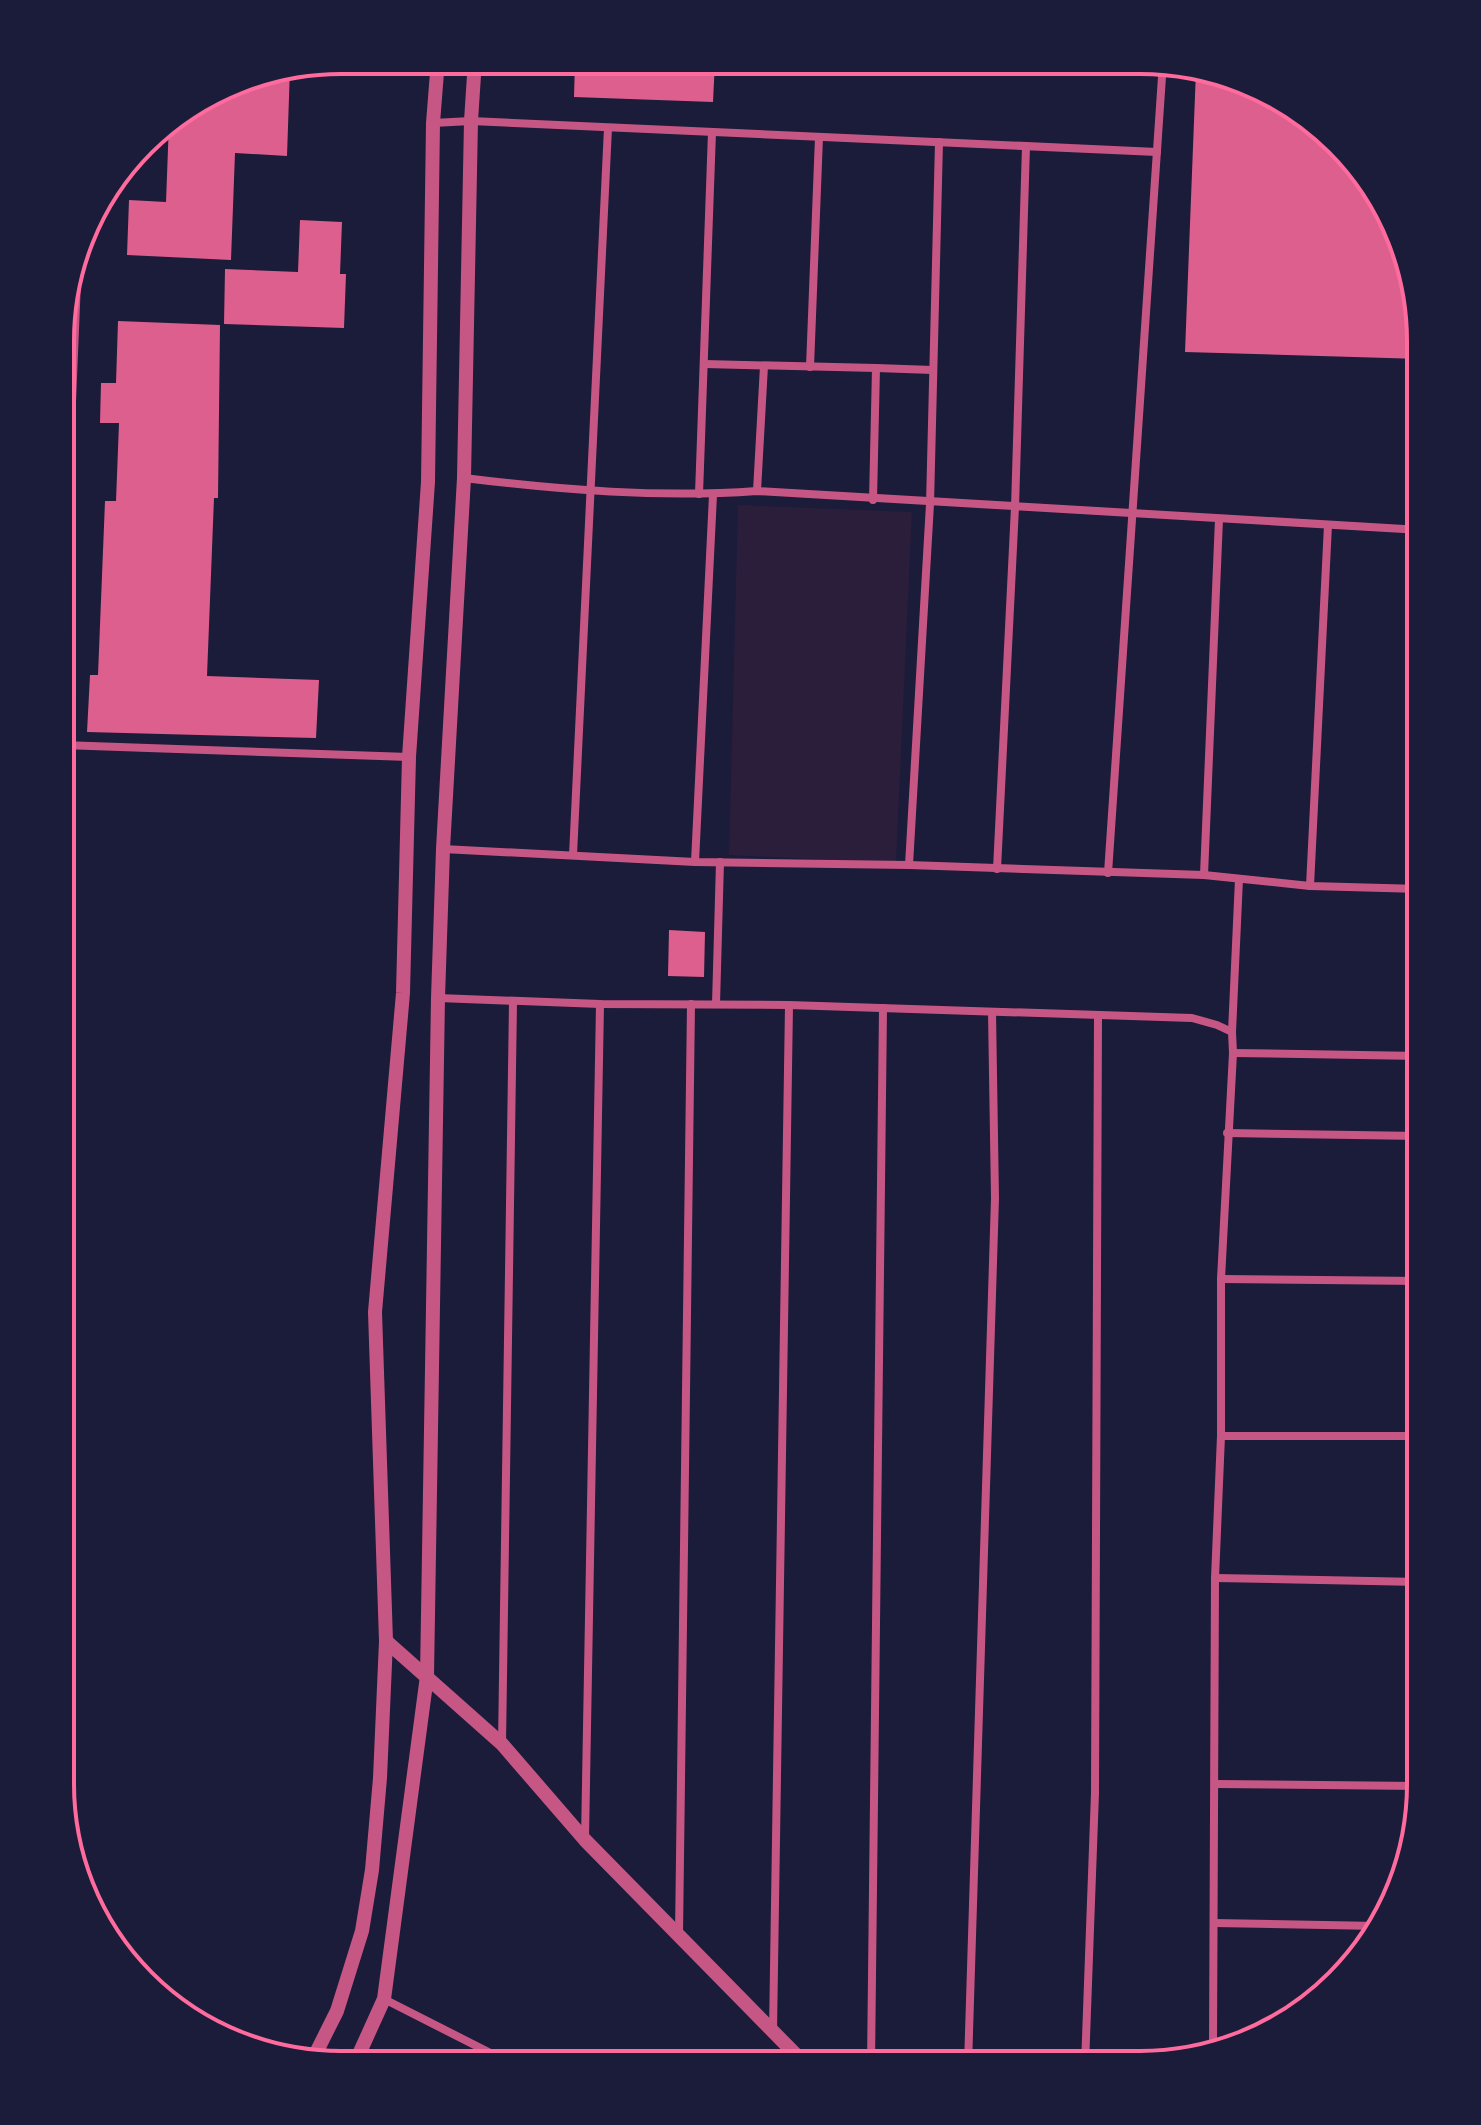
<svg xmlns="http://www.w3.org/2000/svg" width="1481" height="2125" font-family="Raleway,sans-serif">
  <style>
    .green { fill: #2a1e3b }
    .building { fill: #dd5f8e }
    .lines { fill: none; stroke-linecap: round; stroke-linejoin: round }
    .minor { stroke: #c65784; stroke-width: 8 }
    .tertiary { stroke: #c65784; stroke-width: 14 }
    .rim { fill: none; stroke: #ff6b9d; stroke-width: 4 }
  </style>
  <rect width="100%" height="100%" fill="#1b1b3a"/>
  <polygon class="green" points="738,505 912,512 896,863 729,855"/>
  <g class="building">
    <polygon points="575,61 715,61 713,102 574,97"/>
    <polygon points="290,68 287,156 235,153 231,260 127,255 129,200 166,202 169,122 250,75"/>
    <polygon points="1196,70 1311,118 1392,217 1421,340 1421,359 1185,352"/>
    <polygon points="300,220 342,222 340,274 346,274 344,328 224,324 225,269 298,272"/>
    <polygon points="118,321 220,325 218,498 214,498 207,676 319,680 316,738 87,732 90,675 98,675 105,501 116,501 119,423 100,423 101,383 116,383"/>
    <polygon points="669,930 705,932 704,977 668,976"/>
  </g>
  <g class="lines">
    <g class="minor">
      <polyline points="433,123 471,121 1157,152"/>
      <polyline points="704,364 876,368 873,500"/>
      <polyline points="810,367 819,137"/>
      <polyline points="876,368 933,370"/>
      <path d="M464,478C561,490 660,498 757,491L1421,530"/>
      <polyline points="757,491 764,366"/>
      <polyline points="699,494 712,132"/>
      <polyline points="62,644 78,257"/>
      <polyline points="62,745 409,757"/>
      <polyline points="443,849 695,862 909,865 1204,875 1310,886 1421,889"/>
      <polyline points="573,855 608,128"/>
      <polyline points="695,862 713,495"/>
      <polyline points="909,865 930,504 939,142"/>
      <polyline points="997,869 1015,507 1026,146"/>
      <polyline points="1108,873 1163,62"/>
      <polyline points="1204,875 1219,519"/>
      <polyline points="1310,886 1328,525"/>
      <polyline points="438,998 600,1004 789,1005 1192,1018 1217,1025 1232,1032 1233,1053 1221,1279 1221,1436 1215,1578 1213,2048"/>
      <polyline points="716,1004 720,862"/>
      <polyline points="1232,1032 1239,879"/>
      <polyline points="1233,1053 1421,1056"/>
      <polyline points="1227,1133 1421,1136"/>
      <polyline points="1221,1279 1421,1281"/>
      <polyline points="1221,1436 1421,1436"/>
      <polyline points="1215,1578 1420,1582"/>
      <polyline points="502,1744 513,1002"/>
      <polyline points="1215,1784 1420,1786"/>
      <polyline points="585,1839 600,1004"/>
      <polyline points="1214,1923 1379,1926"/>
      <polyline points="679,1935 691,1004"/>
      <polyline points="384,1999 510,2063"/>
      <polyline points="773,2032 789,1005"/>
      <polyline points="871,2064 883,1008"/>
      <polyline points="968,2065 995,1198 992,1012"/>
      <polyline points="1085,2065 1095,1793 1098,1016"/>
    </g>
    <g class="tertiary">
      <polyline points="386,1641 502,1744 585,1840 805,2064"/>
      <polyline points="311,2063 337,2011 362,1931 372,1870 380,1778 386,1641 375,1312 403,993 409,757 428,482 433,123 438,60"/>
      <polyline points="355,2063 384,1999 427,1676 438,998 443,849 464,478 471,121 475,60"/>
    </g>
  </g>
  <path d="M0 0H1481V2125H0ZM341 74H1140A267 267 0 0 1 1407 341V1784A267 267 0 0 1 1140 2051H341A267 267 0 0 1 74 1784V341A267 267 0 0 1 341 74Z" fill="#1b1b3a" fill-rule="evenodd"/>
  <path class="rim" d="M341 74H1140A267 267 0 0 1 1407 341V1784A267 267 0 0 1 1140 2051H341A267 267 0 0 1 74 1784V341A267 267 0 0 1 341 74Z"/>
</svg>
